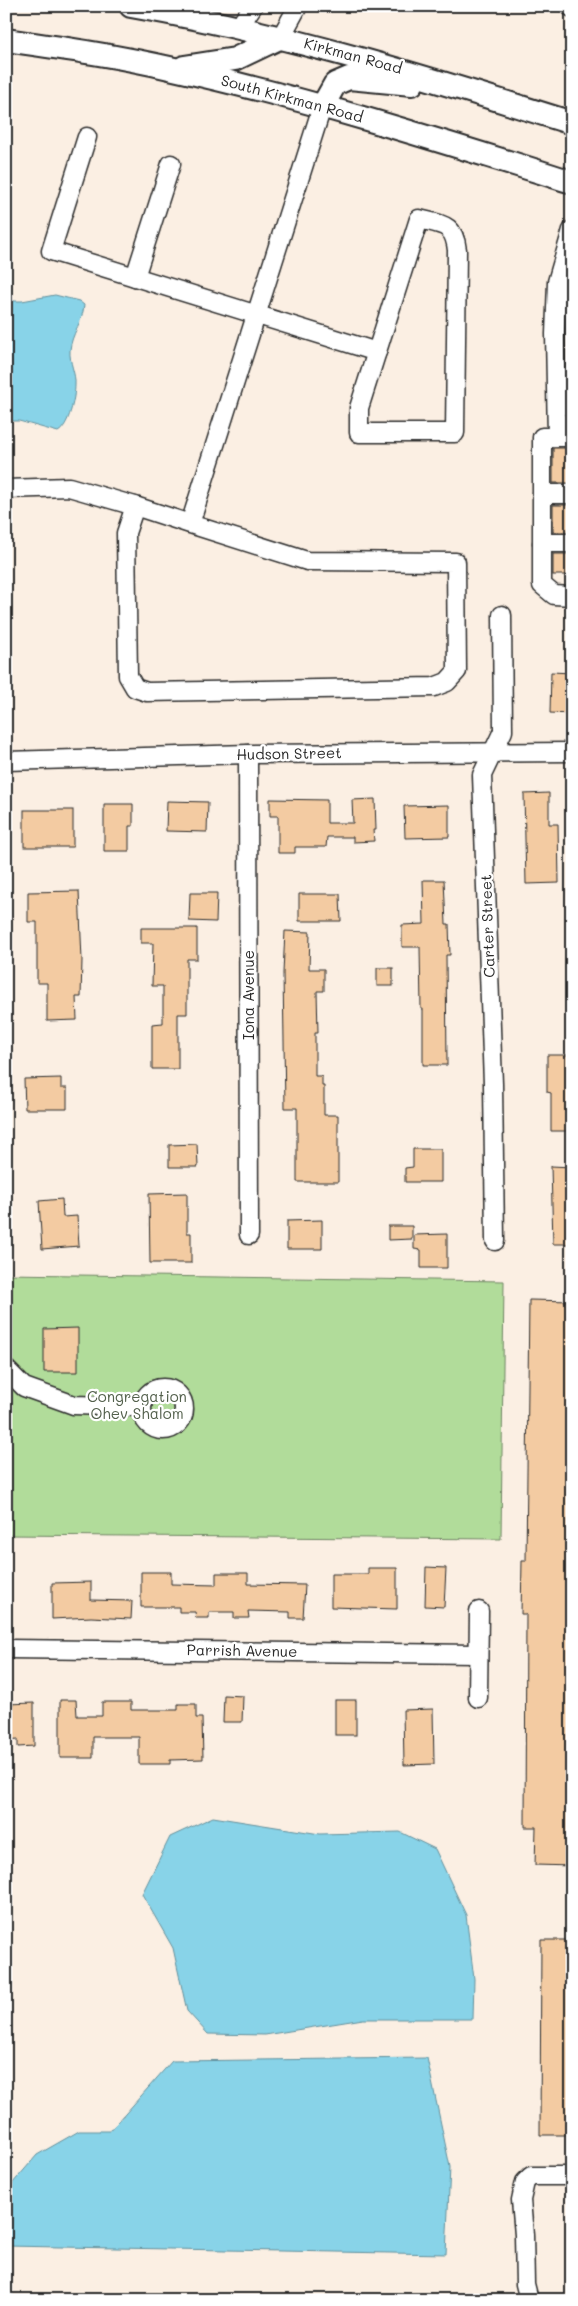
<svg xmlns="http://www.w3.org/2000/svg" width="578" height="2306" font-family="Mali,sans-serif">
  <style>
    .green { fill: #b1dc9a; stroke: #6e8462 }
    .water { fill: #88d3e8; stroke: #63909c }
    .building { fill: #f3cba2; stroke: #2b2b2b }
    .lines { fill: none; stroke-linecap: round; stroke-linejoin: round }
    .minor-casing { stroke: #2b2b2b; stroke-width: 21 }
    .major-casing { stroke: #2b2b2b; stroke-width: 26 }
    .minor { stroke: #fff; stroke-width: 18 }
    .major { stroke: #fff; stroke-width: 22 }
    .labels { text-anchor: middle; stroke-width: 4.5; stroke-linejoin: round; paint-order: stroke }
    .street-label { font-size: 15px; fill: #2b2b2b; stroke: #fff }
    .park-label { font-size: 15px; fill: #53604c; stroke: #fff }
  </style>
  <rect width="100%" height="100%" fill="#fbefe3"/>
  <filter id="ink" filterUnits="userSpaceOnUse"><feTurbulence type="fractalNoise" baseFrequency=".02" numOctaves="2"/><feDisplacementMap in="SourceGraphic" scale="10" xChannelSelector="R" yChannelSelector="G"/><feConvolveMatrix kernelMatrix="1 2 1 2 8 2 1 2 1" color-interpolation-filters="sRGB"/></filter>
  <g filter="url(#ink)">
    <polygon class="green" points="6,1274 504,1281 501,1539 6,1535"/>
    <g class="water">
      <path d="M55,295L79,301L84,305C83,321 71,335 70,350C69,363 76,373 75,385C75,398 69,426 58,432L19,421H6V301H22Z"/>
      <polygon points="213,1817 320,1834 400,1832 435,1849 466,1915 474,1979 473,2019 363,2019 265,2035 208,2034 187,2011 173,1948 142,1894 170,1837"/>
      <polygon points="427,2058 450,2167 446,2254 6,2246 6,2191 37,2155 79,2131 110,2131 172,2061"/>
    </g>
    <g class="building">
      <rect x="553" y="448" width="19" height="35"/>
      <rect x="553" y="505" width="19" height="27"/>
      <rect x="553" y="554" width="19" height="21"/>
      <polygon points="551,672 572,673 572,714 550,713"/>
      <polygon points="549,793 549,824 558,824 559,883 526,884 524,794"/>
      <polygon points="270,799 327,800 327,823 353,823 352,800 375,799 376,830 373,830 374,841 353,842 353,837 327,837 326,847 295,847 295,853 278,853 278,816 270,816"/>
      <polygon points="167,801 208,802 207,832 166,831"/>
      <polygon points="104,804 133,804 133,826 129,826 129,851 104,851"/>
      <polygon points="449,805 449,837 405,838 404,806"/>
      <rect x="24" y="810" width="49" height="37"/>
      <polygon points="423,880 444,880 446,924 449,924 450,955 446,955 447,1065 423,1065 423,1009 421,1009 420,947 402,947 402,925 424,924"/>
      <polygon points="79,891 82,960 81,997 76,997 77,1020 47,1021 47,983 37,983 37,922 28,922 28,892"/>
      <polygon points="190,893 217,893 216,922 189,921"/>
      <polygon points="299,894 340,894 341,921 299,921"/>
      <polygon points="141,928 197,928 197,959 187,959 187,1014 178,1014 178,1069 152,1069 152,1024 163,1023 163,986 152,986 153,943 141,943"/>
      <polygon points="285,931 310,932 309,969 324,969 324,991 317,991 318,1033 315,1033 315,1076 322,1076 322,1086 324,1086 324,1115 338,1115 338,1182 297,1182 297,1108 285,1108 283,973"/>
      <rect x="377" y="968" width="16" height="18"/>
      <polygon points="547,1055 572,1055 572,1131 551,1131 551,1093 547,1092"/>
      <polygon points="61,1078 61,1088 67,1088 67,1109 25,1109 24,1079"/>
      <polygon points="197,1144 198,1167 169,1167 169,1145"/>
      <polygon points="413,1149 441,1149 441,1182 405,1182 405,1168 413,1167"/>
      <polygon points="551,1166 572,1167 572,1244 553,1244"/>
      <polygon points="187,1193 187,1233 191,1233 191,1263 150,1263 149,1194"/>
      <polygon points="62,1199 63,1217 77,1216 79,1246 42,1249 39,1201"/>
      <polygon points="322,1220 322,1249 287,1249 287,1221"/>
      <polygon points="388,1226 412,1226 412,1239 388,1240"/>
      <polygon points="447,1234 447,1268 421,1268 421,1250 414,1249 414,1235"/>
      <polygon points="529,1300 572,1301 572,1866 535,1865 536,1827 525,1827 526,1614 521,1614 522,1561 526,1561"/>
      <polygon points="78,1328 78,1372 44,1372 44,1329"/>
      <polygon points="426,1567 446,1568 444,1607 425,1606"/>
      <polygon points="368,1568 397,1568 397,1609 331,1607 331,1574 368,1574"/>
      <polygon points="141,1572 171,1572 171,1584 216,1585 216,1573 248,1573 248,1584 305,1585 303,1618 290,1618 290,1612 248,1611 249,1618 234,1618 234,1612 209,1612 209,1618 196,1618 195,1612 179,1612 179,1607 141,1607"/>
      <polygon points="91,1582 91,1600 132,1601 131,1619 91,1617 52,1619 52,1583"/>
      <polygon points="224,1695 243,1696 242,1722 223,1722"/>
      <polygon points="60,1700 76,1700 77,1716 102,1716 102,1702 131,1702 131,1710 178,1710 178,1704 196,1704 196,1718 202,1718 203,1759 170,1760 170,1764 139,1764 139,1737 93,1737 93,1758 60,1758"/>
      <rect x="335" y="1700" width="21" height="35"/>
      <polygon points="34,1703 34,1746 18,1747 18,1739 6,1740 6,1704"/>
      <polygon points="433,1709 434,1764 404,1765 403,1710"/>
      <polygon points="541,1940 572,1940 572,2135 540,2135"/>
    </g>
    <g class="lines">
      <defs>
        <g id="minor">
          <polyline points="570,6 572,8"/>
          <polyline points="239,27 253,6"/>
          <polyline points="281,37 298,6"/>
          <polyline points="87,137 51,251 377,352"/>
          <path d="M419,219C442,225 454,223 457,250L455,433H359V408Z"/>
          <polyline points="135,277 171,164"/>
          <polyline points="557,437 555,334 557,282 572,230"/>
          <polyline points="572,437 542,437 542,585 554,595 572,596"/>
          <polyline points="6,489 69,487 135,506"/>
          <polyline points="542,494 572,494"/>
          <polyline points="190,524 135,506 126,533 128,676 135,688 147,692 434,687 447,682 457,671 456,562 307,561 190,524 322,107"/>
          <polyline points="542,543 572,543"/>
          <polyline points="248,754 249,1235"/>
          <polyline points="6,761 248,754 572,752"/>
          <polyline points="495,1241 493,1084 482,775 503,731 502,615"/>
          <polyline points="6,1369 24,1387 74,1405 141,1407"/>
          <circle cx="163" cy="1409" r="21"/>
          <polyline points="6,1649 478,1654"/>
          <polyline points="478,1698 479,1611"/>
          <polyline points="529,2300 525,2284 524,2235 521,2200 525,2182 531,2176 572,2176"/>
        </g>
        <g id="major">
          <path d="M131,6C281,32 426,77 572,123"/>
          <path d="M6,40C62,48 119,56 174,69C309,99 441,141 572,182"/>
          <polyline points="184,67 235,59 281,37"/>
          <polyline points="322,107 335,84 349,78 412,84"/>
        </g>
      </defs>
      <use href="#minor" class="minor-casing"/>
      <use href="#major" class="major-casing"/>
      <use href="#minor" class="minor"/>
      <use href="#major" class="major"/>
    </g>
  </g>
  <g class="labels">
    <g class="street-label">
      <text transform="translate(353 56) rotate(15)" y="5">Kirkman Road</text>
      <text transform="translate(292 99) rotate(15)" y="5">South Kirkman Road</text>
      <text transform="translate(289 754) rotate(-1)" y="5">Hudson Street</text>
      <text transform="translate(488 926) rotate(-92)" y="5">Carter Street</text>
      <text transform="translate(249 995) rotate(-90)" y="5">Iona Avenue</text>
      <text transform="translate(242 1651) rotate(1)" y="5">Parrish Avenue</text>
    </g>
    <g class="park-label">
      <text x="137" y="1402">Congregation<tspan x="137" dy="17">Ohev Shalom</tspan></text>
    </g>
  </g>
  <rect width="578" height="2306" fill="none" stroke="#fff" stroke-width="25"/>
  <rect x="12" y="12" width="553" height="2281" fill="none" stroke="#2b2b2b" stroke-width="2" filter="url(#ink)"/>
</svg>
